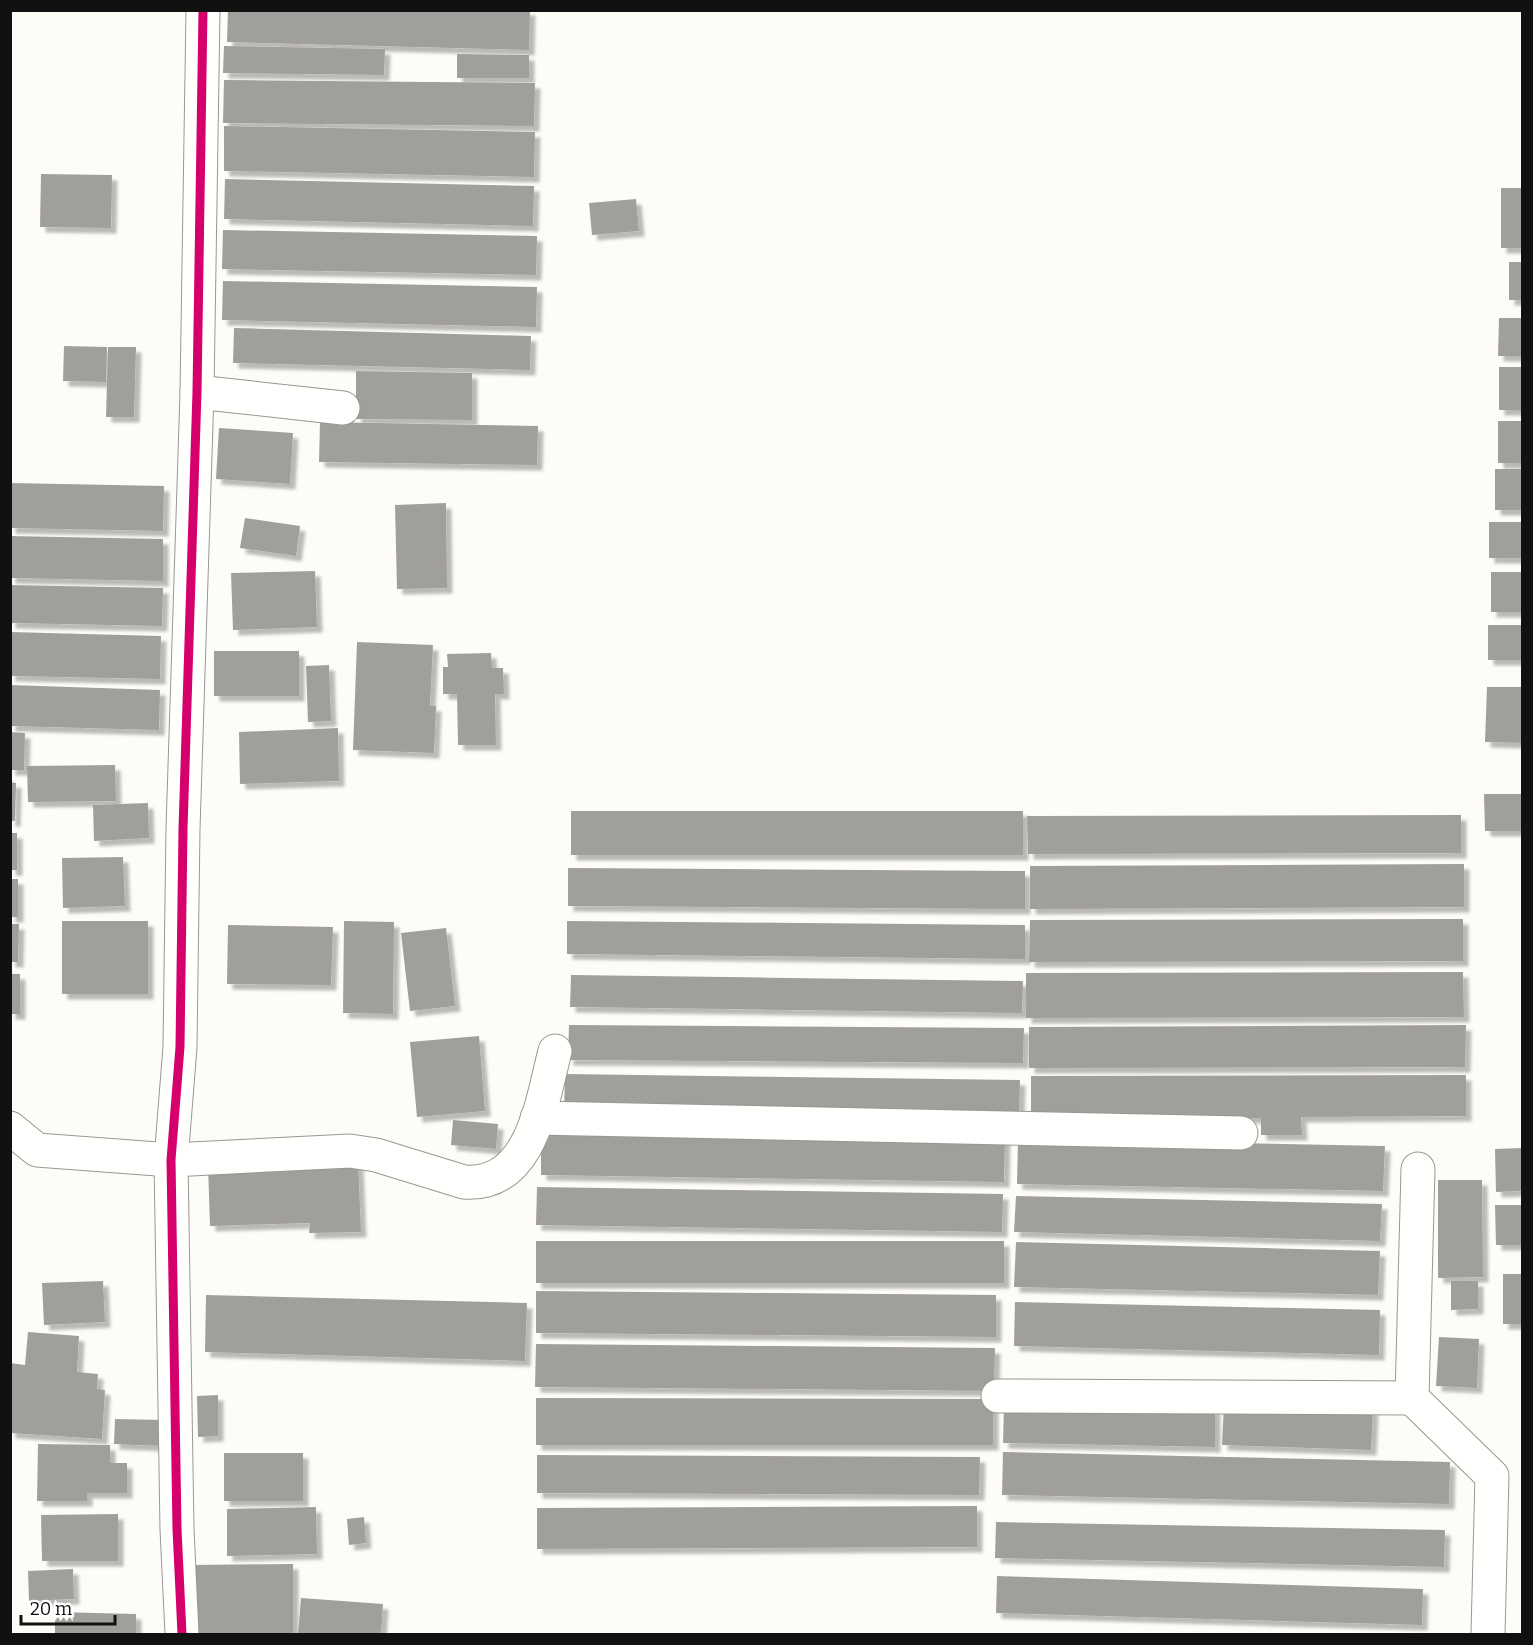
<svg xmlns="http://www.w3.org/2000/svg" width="1533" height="1645" font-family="Bitter,serif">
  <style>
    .building { fill: #a19f9c; filter: url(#shadow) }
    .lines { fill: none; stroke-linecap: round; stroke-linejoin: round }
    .minor-casing { stroke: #979795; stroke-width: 35 }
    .minor { stroke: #fffffe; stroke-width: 33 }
    .cycleway-casing { stroke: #fff; stroke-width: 13 }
    .cycleway { stroke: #d6006c; stroke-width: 9 }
  </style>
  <defs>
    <filter id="shadow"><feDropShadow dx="5.5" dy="5.5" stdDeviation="1.5" flood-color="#0004"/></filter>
  </defs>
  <rect width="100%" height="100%" fill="#fdfcf7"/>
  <g class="building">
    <polygon points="228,10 530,10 529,50 227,42"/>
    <polygon points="224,46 385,49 384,75 223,73"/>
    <polygon points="457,54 529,55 529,78 457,78"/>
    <polygon points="224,80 535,83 534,126 223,123"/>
    <polygon points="224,126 535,132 534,177 224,171"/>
    <polygon points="41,174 112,175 111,228 40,227"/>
    <polygon points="225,179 534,186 533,226 224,219"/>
    <rect x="1501" y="188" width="21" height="60"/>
    <polygon points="636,199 639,231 592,235 589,203"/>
    <polygon points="223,230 537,236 536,275 222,269"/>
    <rect x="1509" y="262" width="13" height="38"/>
    <polygon points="223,281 537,287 536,327 222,320"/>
    <polygon points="1499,318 1522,318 1522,356 1498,356"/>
    <polygon points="234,328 531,336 530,370 233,363"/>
    <polygon points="64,346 107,347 106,382 63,381"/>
    <polygon points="108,347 136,347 134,417 106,417"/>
    <rect x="1499" y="367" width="23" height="43"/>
    <polygon points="356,371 472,373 472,420 356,419"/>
    <rect x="1498" y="421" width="24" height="42"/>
    <polygon points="320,422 538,426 537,465 319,462"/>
    <polygon points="219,428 293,433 290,484 216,479"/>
    <rect x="1495" y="469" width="27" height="41"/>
    <polygon points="10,483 164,486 163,531 10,528"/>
    <polygon points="446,503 447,588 397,589 395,505"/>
    <polygon points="245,518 300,526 296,556 240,548"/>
    <rect x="1489" y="522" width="33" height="36"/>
    <polygon points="10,536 163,539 163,581 10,578"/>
    <polygon points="315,571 317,627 233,630 231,573"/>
    <rect x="1491" y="572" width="31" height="40"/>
    <polygon points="10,585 163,588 162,626 10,623"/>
    <rect x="1488" y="625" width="34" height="35"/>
    <polygon points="10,632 161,636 160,679 10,676"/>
    <polygon points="357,642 433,645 430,706 436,706 434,753 353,750"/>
    <rect x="214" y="651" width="85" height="45"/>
    <polygon points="491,653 492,668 503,668 504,694 495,694 496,745 458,745 457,694 443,694 443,667 448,667 447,654"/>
    <polygon points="329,665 331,721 308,722 306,666"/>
    <polygon points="10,685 160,690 159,730 10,726"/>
    <polygon points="1487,687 1522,687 1522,743 1485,742"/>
    <polygon points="338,728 339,781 240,784 239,732"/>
    <polygon points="10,732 25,733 24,770 10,770"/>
    <polygon points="115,765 116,801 28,802 27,766"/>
    <polygon points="10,782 16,783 15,821 10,821"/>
    <polygon points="1484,794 1522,794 1522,831 1485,831"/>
    <polygon points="148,803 149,838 94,841 93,805"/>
    <rect x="571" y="811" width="452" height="44"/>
    <polygon points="1461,815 1461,853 1028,854 1027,816"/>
    <rect x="10" y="833" width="7" height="37"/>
    <polygon points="123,857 125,906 63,908 62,858"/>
    <polygon points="1464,864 1464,907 1030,909 1030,866"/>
    <polygon points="568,868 1025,871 1025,909 568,906"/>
    <rect x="10" y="879" width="8" height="38"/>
    <polygon points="1463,919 1463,961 1029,962 1030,920"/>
    <rect x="62" y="921" width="86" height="73"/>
    <polygon points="344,921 394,922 393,1014 343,1013"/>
    <polygon points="567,921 1025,925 1025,959 567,954"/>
    <polygon points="10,924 19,924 18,962 10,962"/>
    <polygon points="228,925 333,927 331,985 227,984"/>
    <polygon points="446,928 455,1006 410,1011 401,933"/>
    <polygon points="1463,972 1464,1017 1026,1018 1026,973"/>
    <rect x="10" y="974" width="10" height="40"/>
    <polygon points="571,975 1023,981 1022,1013 570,1007"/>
    <polygon points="569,1025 1024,1028 1023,1063 568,1060"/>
    <polygon points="1466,1025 1465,1067 1029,1068 1029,1027"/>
    <polygon points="479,1036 485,1111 417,1117 410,1042"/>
    <polygon points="565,1074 1020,1080 1019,1117 564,1111"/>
    <polygon points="1466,1075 1466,1116 1301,1117 1302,1135 1261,1135 1261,1118 1031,1118 1031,1076"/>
    <polygon points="453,1120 498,1124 496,1149 451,1145"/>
    <polygon points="541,1128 1005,1136 1004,1182 541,1175"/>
    <polygon points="1018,1139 1385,1146 1383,1191 1017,1184"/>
    <polygon points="1522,1148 1522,1191 1496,1192 1495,1149"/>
    <polygon points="358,1160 361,1232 309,1233 310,1223 210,1226 208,1165"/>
    <polygon points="1438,1180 1482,1180 1483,1277 1438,1278"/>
    <polygon points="537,1187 1003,1194 1002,1232 536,1225"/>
    <polygon points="1016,1196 1382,1204 1380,1241 1014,1232"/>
    <polygon points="1495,1205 1522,1205 1522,1245 1496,1245"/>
    <rect x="536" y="1241" width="468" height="42"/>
    <polygon points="1016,1242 1380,1251 1378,1295 1014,1287"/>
    <rect x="1503" y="1274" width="19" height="50"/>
    <polygon points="103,1281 105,1322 44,1325 42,1283"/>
    <polygon points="1451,1281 1478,1281 1478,1309 1451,1310"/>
    <polygon points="536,1291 996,1295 996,1337 536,1333"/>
    <polygon points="206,1295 527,1303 525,1361 205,1352"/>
    <polygon points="1015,1302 1380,1310 1379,1355 1014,1346"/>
    <polygon points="28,1332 79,1336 77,1372 98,1374 97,1389 105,1390 102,1439 10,1433 10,1363 25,1365"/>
    <polygon points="1439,1337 1479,1339 1477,1388 1436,1386"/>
    <polygon points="536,1344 995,1348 994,1391 535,1387"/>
    <polygon points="218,1395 218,1436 198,1437 197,1396"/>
    <polygon points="536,1398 993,1399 993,1445 536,1445"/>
    <polygon points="1224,1403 1373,1409 1371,1450 1222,1445"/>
    <polygon points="1004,1404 1215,1408 1215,1447 1003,1443"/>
    <polygon points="115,1419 163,1420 162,1446 114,1444"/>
    <polygon points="38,1444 110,1445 110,1463 127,1463 127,1493 87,1493 87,1501 37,1501"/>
    <polygon points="1003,1452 1450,1462 1449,1504 1002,1495"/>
    <rect x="224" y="1453" width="79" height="48"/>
    <polygon points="537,1455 980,1457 979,1495 537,1493"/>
    <polygon points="977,1506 977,1547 537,1549 537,1508"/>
    <polygon points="316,1507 317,1554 227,1556 227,1509"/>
    <polygon points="118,1514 118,1561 42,1561 41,1515"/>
    <polygon points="364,1517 366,1543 349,1545 347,1519"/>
    <polygon points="996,1522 1445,1530 1444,1567 995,1558"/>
    <polygon points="293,1564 293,1634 190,1634 190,1565"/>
    <polygon points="73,1569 74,1599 29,1601 28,1571"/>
    <polygon points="997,1576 1423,1589 1422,1625 996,1613"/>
    <polygon points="301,1598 383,1604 381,1634 298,1634"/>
    <polygon points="55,1612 136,1614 136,1634 55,1634"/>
  </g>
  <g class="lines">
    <defs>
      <g id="minor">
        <polyline points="197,392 343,408"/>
        <polyline points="537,1118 1241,1133"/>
        <path d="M10,1128L37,1150L171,1160L350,1151L376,1155L464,1182C532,1187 542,1101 555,1051"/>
        <polyline points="1418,1169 1412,1398 1492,1476 1488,1634"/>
        <polyline points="998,1396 1412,1398"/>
        <polyline points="182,1634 177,1529 171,1160 180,1047 183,829 197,392 203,10"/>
      </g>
    </defs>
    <use href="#minor" class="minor-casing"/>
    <use href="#minor" class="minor"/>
    <defs>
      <polyline id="cycleway" points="182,1634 177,1529 171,1160 180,1047 183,829 197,392 203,10"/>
    </defs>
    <use href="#cycleway" class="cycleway-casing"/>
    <use href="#cycleway" class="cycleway"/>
  </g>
  <rect width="1533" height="1645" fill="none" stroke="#111111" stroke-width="24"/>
  <path d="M21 1615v9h94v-9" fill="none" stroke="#111111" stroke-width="3"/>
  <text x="30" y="1615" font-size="18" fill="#111111" stroke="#ffffff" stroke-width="4.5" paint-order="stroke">20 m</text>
</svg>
